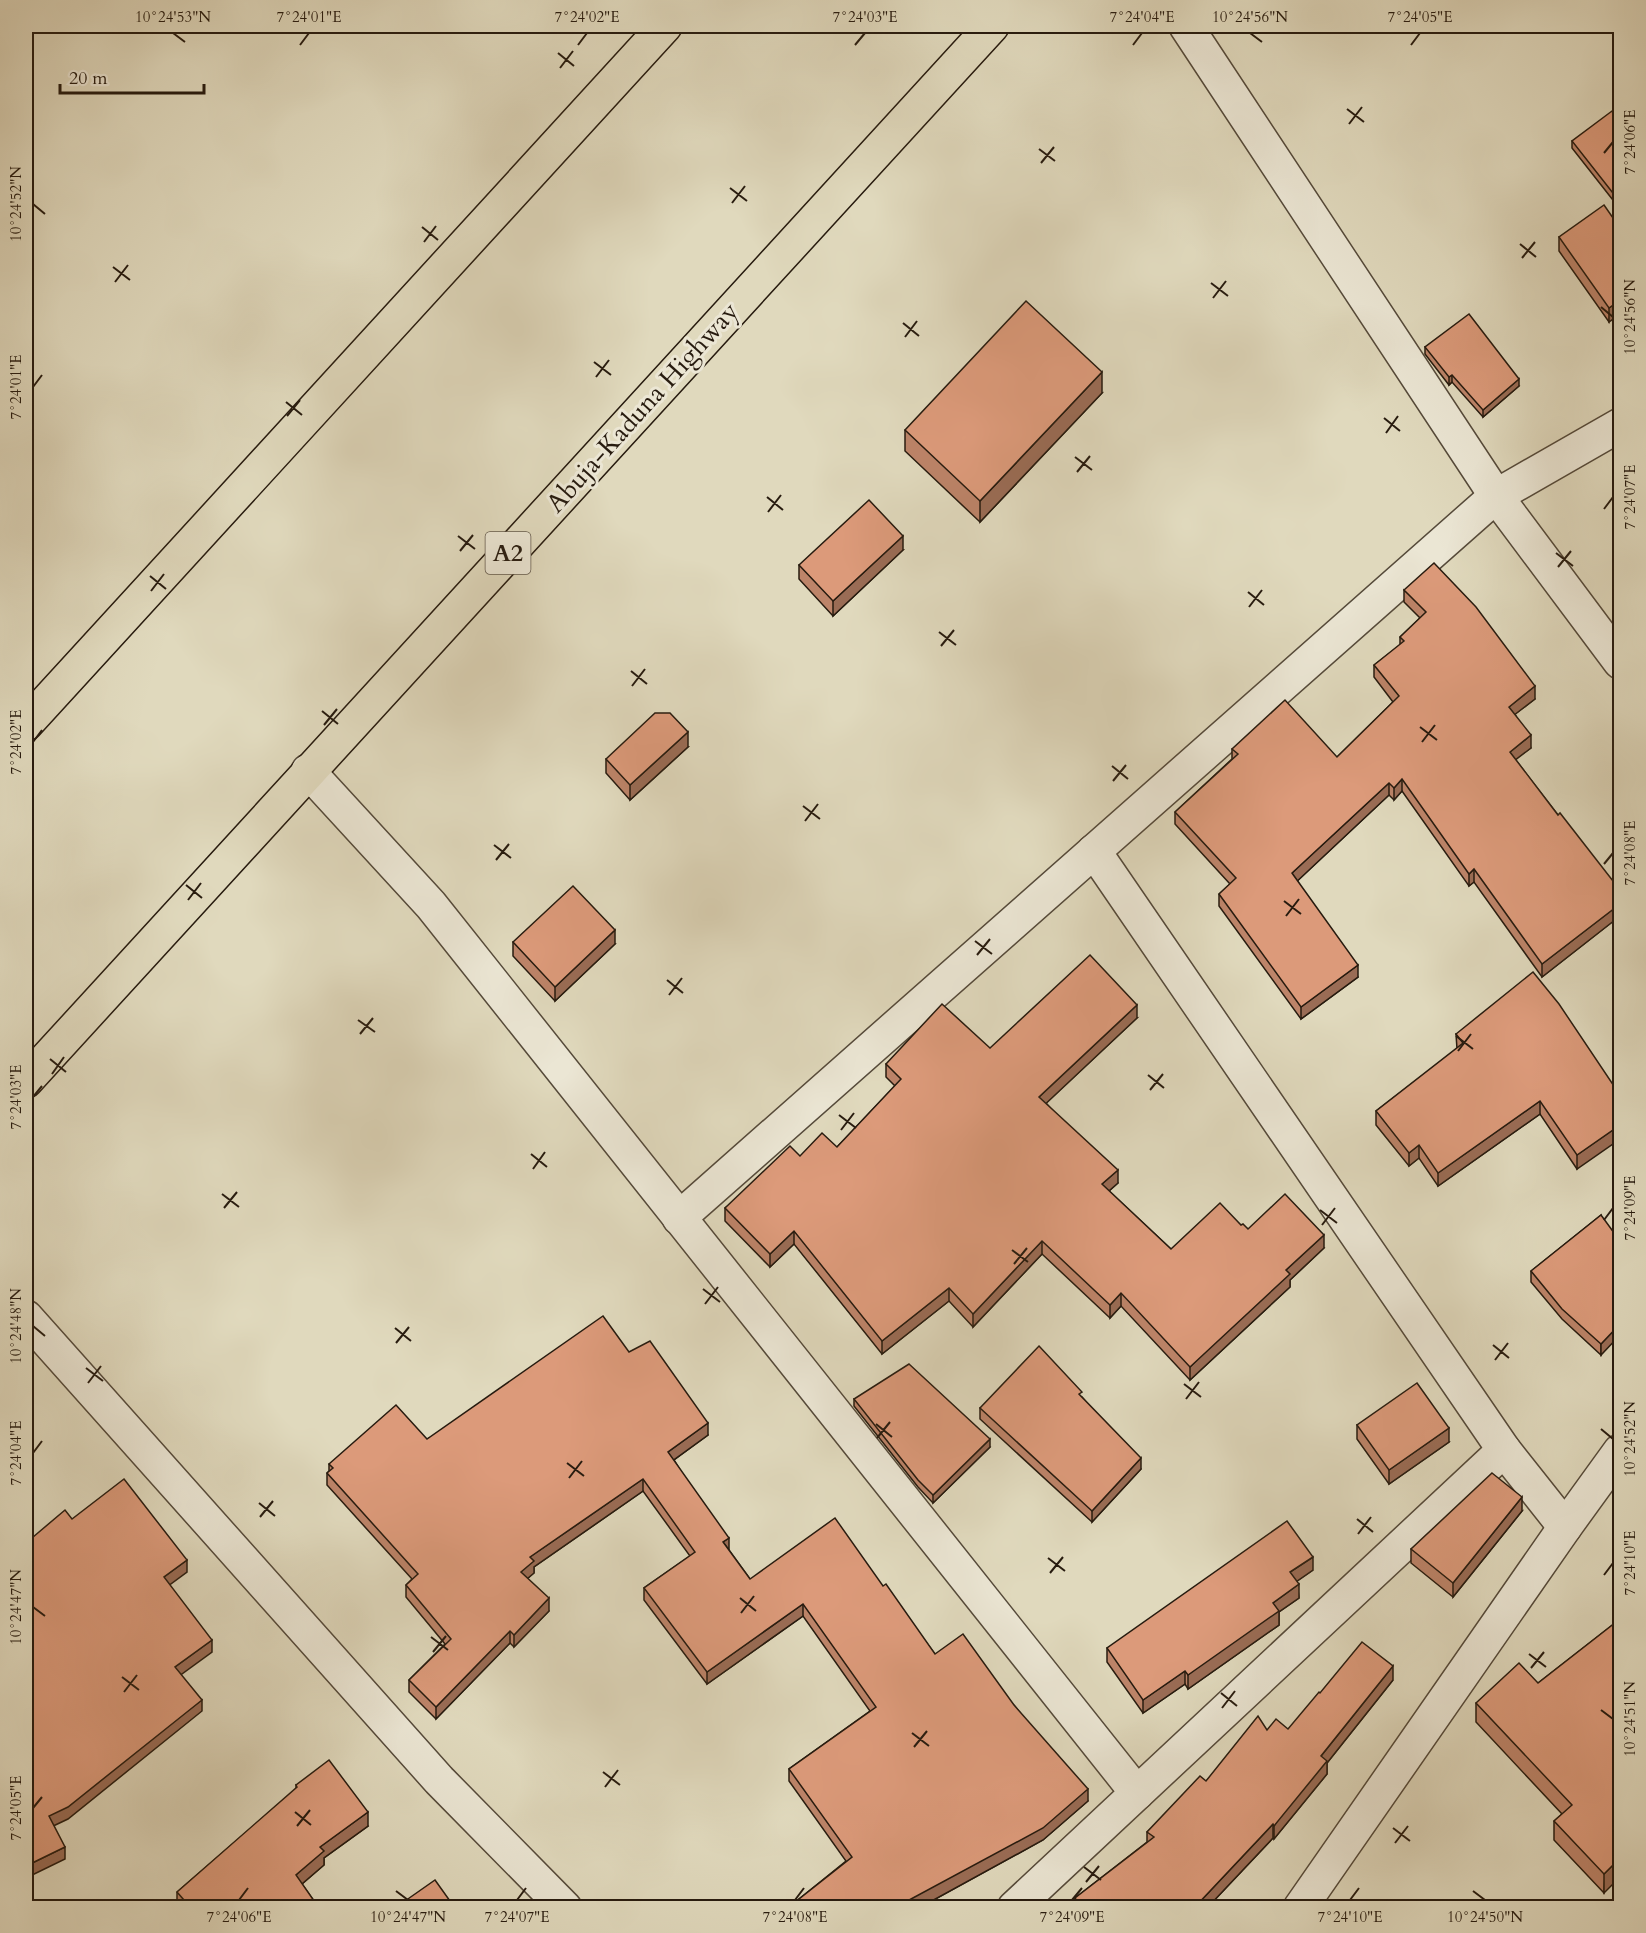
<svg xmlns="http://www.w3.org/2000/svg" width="1646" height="1933" font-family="Cardo,serif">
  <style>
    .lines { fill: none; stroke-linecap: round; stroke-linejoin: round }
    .minor-casing { stroke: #554a3a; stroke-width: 36 }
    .tertiary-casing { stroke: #554a3a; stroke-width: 36 }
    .trunk-casing { stroke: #271b0f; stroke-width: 36 }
    .minor { stroke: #ebe6d4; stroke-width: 33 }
    .tertiary { stroke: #ebe6d4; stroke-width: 33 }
    .trunk { stroke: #e0d9bd; stroke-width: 33 }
    .wall { fill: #bd8469; stroke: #271b0f; stroke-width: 1.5 }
    .shaded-wall { fill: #9a6c55; stroke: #271b0f; stroke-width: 1.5 }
    .building { fill: #dc9a7a; stroke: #271b0f; stroke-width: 1.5 }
    .ticks { fill: none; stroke: #271b0f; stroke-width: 2 }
    .labels { text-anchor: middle; stroke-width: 6; stroke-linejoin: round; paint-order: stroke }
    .shield { fill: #ebe6d4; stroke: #62584a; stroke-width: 1.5 }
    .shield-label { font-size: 24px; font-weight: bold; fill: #271b0f }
    .street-label { font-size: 26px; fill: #271b0f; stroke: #ebe6d4 }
    .neatline { fill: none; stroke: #271b0f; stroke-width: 2 }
    .ticks-label { font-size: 15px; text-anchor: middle; fill: #271b0f }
  </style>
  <rect width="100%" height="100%" fill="#e0d9bd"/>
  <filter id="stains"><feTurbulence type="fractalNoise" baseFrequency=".00333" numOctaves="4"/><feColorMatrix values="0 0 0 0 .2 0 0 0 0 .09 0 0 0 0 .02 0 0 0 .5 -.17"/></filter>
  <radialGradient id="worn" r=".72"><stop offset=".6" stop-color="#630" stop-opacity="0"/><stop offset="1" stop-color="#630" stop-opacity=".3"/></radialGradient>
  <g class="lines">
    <defs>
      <g id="minor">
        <polyline points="1186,26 1496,496 1620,662"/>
        <polyline points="308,771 431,905 1137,1793"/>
        <polyline points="1094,851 1504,1450 1565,1527"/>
        <polyline points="679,1218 1496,496 1620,425"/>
        <polyline points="1014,1908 1504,1450"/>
        <polyline points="1300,1908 1565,1527 1620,1451"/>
      </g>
      <polyline id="tertiary" points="26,1317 439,1780 565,1908"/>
      <g id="trunk">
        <polyline points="26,724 665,26"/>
        <polyline points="26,1081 992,26"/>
      </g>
    </defs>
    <use href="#minor" class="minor-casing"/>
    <use href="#tertiary" class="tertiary-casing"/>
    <use href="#trunk" class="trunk-casing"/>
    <use href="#minor" class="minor"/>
    <use href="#tertiary" class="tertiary"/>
    <use href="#trunk" class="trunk"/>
  </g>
  <g class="wall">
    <polygon points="1620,126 1620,209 1572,148 1572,141"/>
    <polygon points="1620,228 1609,322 1559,251 1559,237"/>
    <polygon points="1425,347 1519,386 1483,417 1452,382 1449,385 1425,354"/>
    <polygon points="1102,393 980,522 905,451 905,430"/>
    <polygon points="903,550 833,616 799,579 799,565"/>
    <polygon points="1620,553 1620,584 1613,574 1613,558"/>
    <polygon points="1404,590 1535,699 1515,714 1531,748 1515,759 1558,815 1620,890 1620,916 1542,977 1474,882 1469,886 1402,791 1394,800 1389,795 1297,881 1358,977 1301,1019 1219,906 1219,894 1230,884 1175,824 1175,812 1232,759 1232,749 1337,757 1393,702 1374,677 1374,665 1400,645 1400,637 1420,618 1404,602"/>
    <polygon points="688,747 630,800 606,773 606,759"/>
    <polygon points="513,942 615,944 555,1001 513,956"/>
    <polygon points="1137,1018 1046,1103 1118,1183 1109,1191 1171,1249 1241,1225 1248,1229 1324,1248 1290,1280 1290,1287 1190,1380 1121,1306 1110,1318 1042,1254 973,1327 949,1301 882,1354 794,1244 770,1267 725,1221 725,1208 800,1156 837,1147 895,1086 886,1077 886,1064 990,1048"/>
    <polygon points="1456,1034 1620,1095 1577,1169 1540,1114 1438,1186 1419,1158 1409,1166 1376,1125 1376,1111 1457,1049"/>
    <polygon points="1601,1215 1601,1355 1562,1319 1531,1282 1531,1271"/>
    <polygon points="629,1352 708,1435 674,1460 729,1550 750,1579 883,1586 935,1654 1014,1705 1088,1801 1043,1840 919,1908 794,1908 794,1903 846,1861 789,1781 789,1769 870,1711 803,1616 707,1684 644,1600 644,1588 690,1556 643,1491 534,1567 534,1573 527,1579 549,1611 514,1647 510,1643 436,1719 409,1692 409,1680 445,1644 406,1597 406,1585 412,1579 327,1485 327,1473 329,1471 329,1464 427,1439"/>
    <polygon points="1082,1397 1141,1469 1092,1522 980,1419 980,1408"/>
    <polygon points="854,1399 990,1447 933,1503 918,1487 854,1406"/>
    <polygon points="1357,1425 1449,1442 1389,1484 1357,1439"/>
    <polygon points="1522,1511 1453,1597 1411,1563 1411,1549"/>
    <polygon points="1313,1570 1297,1581 1299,1598 1279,1612 1279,1625 1188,1689 1185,1684 1143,1713 1107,1662 1107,1648"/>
    <polygon points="1620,1619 1604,1893 1554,1840 1554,1821 1562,1814 1476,1722 1476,1703 1538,1683"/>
    <polygon points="1393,1680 1327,1763 1327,1774 1274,1839 1273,1838 1207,1908 1075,1908 1075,1898 1147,1842 1147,1832 1206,1781 1267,1730 1288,1729"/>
    <polygon points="296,1785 368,1826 324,1858 324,1865 302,1884 319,1908 179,1908 177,1905 177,1892 296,1789"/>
  </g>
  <g class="shaded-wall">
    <polygon points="1620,300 1620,314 1609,322 1609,308"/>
    <polygon points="1102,372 1102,393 980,522 980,501"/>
    <polygon points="1452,375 1452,382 1449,385 1449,377"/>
    <polygon points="1519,379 1519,386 1483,417 1483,410"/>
    <polygon points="903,536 903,550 833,616 833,601"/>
    <polygon points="1535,686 1535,699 1509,719 1509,707"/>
    <polygon points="688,732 688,747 630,800 630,785"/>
    <polygon points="1531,735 1531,748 1510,764 1510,752"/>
    <polygon points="1402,779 1402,791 1394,800 1394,788"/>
    <polygon points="1389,783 1389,795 1292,886 1292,873"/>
    <polygon points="1474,869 1474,882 1469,886 1469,874"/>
    <polygon points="1620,904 1620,916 1542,977 1542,964"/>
    <polygon points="615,930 615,944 555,1001 555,987"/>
    <polygon points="1358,965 1358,977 1301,1019 1301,1007"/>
    <polygon points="1137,1005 1137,1018 1039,1110 1039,1097"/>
    <polygon points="1540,1101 1540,1114 1438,1186 1438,1173"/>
    <polygon points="1620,1125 1620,1139 1577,1169 1577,1155"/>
    <polygon points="1419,1145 1419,1158 1409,1166 1409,1153"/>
    <polygon points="1118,1170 1118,1183 1102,1197 1102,1184"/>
    <polygon points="794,1231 794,1244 770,1267 770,1254"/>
    <polygon points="1324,1235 1324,1248 1290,1280 1290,1287 1190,1380 1190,1367 1286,1270"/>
    <polygon points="1042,1241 1042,1254 973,1327 973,1314"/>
    <polygon points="949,1288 949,1301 882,1354 882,1341"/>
    <polygon points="1121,1293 1121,1306 1110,1318 1110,1305"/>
    <polygon points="1620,1324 1620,1335 1601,1355 1601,1344"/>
    <polygon points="708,1423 708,1435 668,1464 668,1452"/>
    <polygon points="1449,1428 1449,1442 1389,1484 1389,1470"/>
    <polygon points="990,1439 990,1447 933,1503 933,1495"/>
    <polygon points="1141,1458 1141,1469 1092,1522 1092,1511"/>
    <polygon points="643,1479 643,1491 534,1567 534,1573 521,1584 521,1572 530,1557"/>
    <polygon points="1522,1497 1522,1511 1453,1597 1453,1583"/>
    <polygon points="729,1538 729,1550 723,1542"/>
    <polygon points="1313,1557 1313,1570 1290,1586 1290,1572"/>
    <polygon points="187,1560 187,1572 164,1589 164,1577"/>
    <polygon points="1299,1584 1299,1598 1279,1612 1279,1625 1188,1689 1188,1675 1273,1603"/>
    <polygon points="549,1598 549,1611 514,1647 514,1635"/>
    <polygon points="803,1604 803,1616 707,1684 707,1672"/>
    <polygon points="510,1631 510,1643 436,1719 436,1707"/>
    <polygon points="212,1640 212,1652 175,1679 175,1667"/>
    <polygon points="1393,1666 1393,1680 1327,1763 1327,1774 1274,1839 1274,1826 1321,1756"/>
    <polygon points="1185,1671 1185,1684 1143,1713 1143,1700"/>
    <polygon points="202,1700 202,1711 68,1819 49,1828 49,1816"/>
    <polygon points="1088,1789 1088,1801 1043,1840 919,1908 898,1908 898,1906"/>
    <polygon points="368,1812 368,1826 324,1858 324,1865 296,1889 296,1875 320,1847"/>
    <polygon points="1273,1824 1273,1838 1207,1908 1194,1908"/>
    <polygon points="65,1847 65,1859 26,1878 26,1866"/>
    <polygon points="1620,1858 1620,1877 1604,1893 1604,1874"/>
  </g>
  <g class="building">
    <polygon points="1612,111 1620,126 1620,202 1572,141"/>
    <polygon points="1604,205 1620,228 1620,300 1609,308 1559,237"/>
    <polygon points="1026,301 1102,372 980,501 905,430"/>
    <polygon points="1469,314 1519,379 1483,410 1452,375 1449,377 1425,347"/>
    <polygon points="869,500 903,536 833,601 799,565"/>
    <polygon points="1620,553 1620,568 1613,558"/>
    <polygon points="1434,563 1476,607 1535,686 1509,707 1531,735 1510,752 1558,815 1560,813 1620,890 1620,904 1542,964 1474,869 1469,874 1402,779 1394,788 1389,783 1292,873 1358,965 1301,1007 1219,894 1236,878 1175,812 1238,754 1232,749 1285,700 1337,757 1399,696 1374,665 1404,641 1400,637 1426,612 1404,590"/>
    <polygon points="655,713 670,713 688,732 630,785 606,759"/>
    <polygon points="573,886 615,930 555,987 513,942"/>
    <polygon points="1090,955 1137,1005 1039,1097 1118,1170 1102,1184 1171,1249 1220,1203 1241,1225 1243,1224 1248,1229 1285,1194 1324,1235 1286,1270 1290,1274 1190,1367 1121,1293 1110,1305 1042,1241 973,1314 949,1288 882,1341 794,1231 770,1254 725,1208 790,1146 800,1156 822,1133 837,1147 901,1079 886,1064 942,1004 990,1048"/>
    <polygon points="1533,972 1559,1004 1620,1095 1620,1125 1577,1155 1540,1101 1438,1173 1419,1145 1409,1153 1376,1111 1463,1043 1456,1034"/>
    <polygon points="1601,1215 1620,1241 1620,1324 1601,1344 1562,1309 1531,1271"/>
    <polygon points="603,1316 629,1352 650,1341 708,1423 668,1452 729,1538 723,1542 750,1579 835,1518 883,1586 886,1584 935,1654 963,1634 1014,1705 1088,1789 1043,1828 898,1906 900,1908 797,1908 794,1903 852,1857 789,1769 876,1707 803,1604 707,1672 644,1588 695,1552 643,1479 530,1557 534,1561 521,1572 549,1598 514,1635 510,1631 436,1707 409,1680 451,1639 406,1585 418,1574 327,1473 333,1468 329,1464 396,1405 427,1439"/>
    <polygon points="1039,1346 1082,1392 1079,1394 1141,1458 1092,1511 980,1408"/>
    <polygon points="909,1364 990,1439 933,1495 918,1480 854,1399"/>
    <polygon points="1417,1383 1449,1428 1389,1470 1357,1425"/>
    <polygon points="1492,1473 1522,1497 1453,1583 1411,1549"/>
    <polygon points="124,1479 187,1560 164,1577 212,1640 175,1667 202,1700 68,1807 49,1816 65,1847 26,1866 26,1543 65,1510 72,1519"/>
    <polygon points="1287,1521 1313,1557 1290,1572 1299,1584 1273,1603 1279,1611 1188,1675 1185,1671 1143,1700 1107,1648"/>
    <polygon points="1620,1619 1620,1858 1604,1874 1554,1821 1572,1805 1476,1703 1519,1663 1538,1683"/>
    <polygon points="1362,1642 1393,1666 1321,1756 1327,1761 1274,1826 1273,1824 1194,1908 1082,1908 1075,1898 1154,1837 1147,1832 1200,1776 1206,1781 1258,1716 1267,1730 1276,1719 1288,1729 1319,1692 1320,1693"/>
    <polygon points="329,1760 368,1812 320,1847 324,1851 296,1875 319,1908 191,1908 177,1892 297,1787 296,1785"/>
    <polygon points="435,1880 455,1908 397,1908 405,1901"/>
  </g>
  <path class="ticks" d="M173,33L185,42M1250,33L1262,42M300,45L309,33M578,45L587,33M855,45L865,33M1133,45L1142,33M1411,45L1420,33M558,53L574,66M560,68L573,51M1347,109L1364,122M1349,124L1362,107M1039,149L1055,161M1604,153L1613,142M1041,163L1054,147M730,188L747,201M732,203L745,186M33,204L45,214M422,227L438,240M424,242L436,226M1520,244L1536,257M1522,258L1535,242M113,267L130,280M115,282L128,265M1211,283L1228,296M1213,298L1226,281M1601,307L1613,317M903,323L919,336M905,337L917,321M594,362L611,375M596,377L609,360M33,387L42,375M286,402L302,415M287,416L300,400M1384,418L1400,431M1386,433L1398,416M1075,457L1092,470M1077,472L1090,456M767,497L783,510M1604,509L1613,497M768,512L781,495M458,536L475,549M460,551L473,535M1556,553L1573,566M1558,567L1571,551M150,576L166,589M151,591L164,574M1248,592L1264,605M1249,607L1262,590M939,632L956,645M941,646L954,630M631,671L647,684M632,686L645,669M322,711L338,724M324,725L337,709M1420,727L1437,740M33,742L42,730M1422,742L1435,725M1112,766L1128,779M1113,781L1126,765M803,806L820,819M805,821L818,804M494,845L511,858M496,860L509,844M1604,864L1613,853M186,885L202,898M188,900L201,883M1284,901L1301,914M1286,916L1299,899M975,941L992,954M977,955L990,939M667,980L683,993M669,995L682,978M358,1020L375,1032M360,1034L373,1018M1456,1036L1473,1049M1458,1051L1471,1034M50,1059L66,1072M52,1074L64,1057M1148,1075L1164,1088M1150,1090L1163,1074M33,1097L42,1086M839,1115L856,1128M841,1130L854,1113M531,1154L547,1167M533,1169L545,1152M222,1194L239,1207M224,1208L237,1192M1320,1210L1337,1223M1604,1220L1613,1208M1322,1225L1335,1208M1012,1250L1028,1262M1014,1264L1027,1248M703,1289L720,1302M705,1304L718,1287M33,1326L45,1336M395,1328L411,1341M396,1343L409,1327M1493,1345L1509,1358M1495,1360L1508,1343M86,1368L103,1381M88,1383L101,1366M1184,1384L1201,1397M1186,1399L1199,1382M876,1424L892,1437M1601,1429L1613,1439M877,1438L890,1422M33,1453L42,1441M567,1463L584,1476M569,1478L582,1461M259,1503L275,1516M260,1517L273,1501M1357,1519L1373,1532M1358,1534L1371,1517M1048,1558L1065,1571M1050,1573L1063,1557M1604,1575L1613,1563M740,1598L756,1611M33,1607L45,1616M741,1613L754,1596M431,1637L448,1650M433,1652L446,1636M1529,1654L1546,1667M1531,1668L1544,1652M122,1677L139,1690M124,1692L137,1675M1221,1693L1237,1706M1222,1708L1235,1691M1601,1710L1613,1719M912,1733L929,1746M914,1747L927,1731M603,1772L620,1785M605,1787L618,1770M33,1808L42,1797M295,1812L311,1825M297,1826L310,1810M1393,1828L1410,1841M1395,1843L1408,1826M1084,1867L1101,1880M1086,1882L1099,1866M396,1891L408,1900M1473,1891L1485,1900M239,1900L248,1888M517,1900L526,1888M795,1900L804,1888M1072,1900L1082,1888M1350,1900L1359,1888"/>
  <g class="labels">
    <rect class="shield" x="485.5" y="532" width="45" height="42" rx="4.5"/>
    <g class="shield-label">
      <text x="508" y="561">A2</text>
    </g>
    <g class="street-label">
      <text transform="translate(642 407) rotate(-48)" y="9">Abuja-Kaduna Highway</text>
    </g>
  </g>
  <rect width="1646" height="1933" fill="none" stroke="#e0d9bd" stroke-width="66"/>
  <path d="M60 84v9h144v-9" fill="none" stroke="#271b0f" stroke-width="3"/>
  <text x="69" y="84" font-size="18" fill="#271b0f" stroke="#ebe6d4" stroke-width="4.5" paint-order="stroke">20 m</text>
  <rect x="33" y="33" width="1580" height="1867" class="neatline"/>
  <g class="ticks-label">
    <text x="173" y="22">10°24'53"N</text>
    <text x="309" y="22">7°24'01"E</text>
    <text x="587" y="22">7°24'02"E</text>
    <text x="865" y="22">7°24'03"E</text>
    <text x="1142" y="22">7°24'04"E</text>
    <text x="1250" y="22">10°24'56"N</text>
    <text x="1420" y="22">7°24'05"E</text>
    <text transform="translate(1630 142) rotate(-90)" y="5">7°24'06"E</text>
    <text transform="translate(16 204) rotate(-90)" y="5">10°24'52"N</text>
    <text transform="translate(1630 317) rotate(-90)" y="5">10°24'56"N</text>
    <text transform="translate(16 387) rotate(-90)" y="5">7°24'01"E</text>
    <text transform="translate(1630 497) rotate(-90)" y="5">7°24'07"E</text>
    <text transform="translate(16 742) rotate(-90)" y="5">7°24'02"E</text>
    <text transform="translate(1630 853) rotate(-90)" y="5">7°24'08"E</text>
    <text transform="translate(16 1097) rotate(-90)" y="5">7°24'03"E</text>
    <text transform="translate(1630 1208) rotate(-90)" y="5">7°24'09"E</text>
    <text transform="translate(16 1326) rotate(-90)" y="5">10°24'48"N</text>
    <text transform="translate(1630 1439) rotate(-90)" y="5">10°24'52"N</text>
    <text transform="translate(16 1453) rotate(-90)" y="5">7°24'04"E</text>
    <text transform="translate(1630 1563) rotate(-90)" y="5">7°24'10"E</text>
    <text transform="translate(16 1607) rotate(-90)" y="5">10°24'47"N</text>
    <text transform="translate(1630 1719) rotate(-90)" y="5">10°24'51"N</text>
    <text transform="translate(16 1808) rotate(-90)" y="5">7°24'05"E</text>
    <text x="239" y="1922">7°24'06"E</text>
    <text x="408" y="1922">10°24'47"N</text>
    <text x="517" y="1922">7°24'07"E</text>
    <text x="795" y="1922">7°24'08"E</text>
    <text x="1072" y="1922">7°24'09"E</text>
    <text x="1350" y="1922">7°24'10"E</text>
    <text x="1485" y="1922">10°24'50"N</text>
  </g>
  <rect width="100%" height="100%" filter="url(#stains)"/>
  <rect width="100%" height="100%" fill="url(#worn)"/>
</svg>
